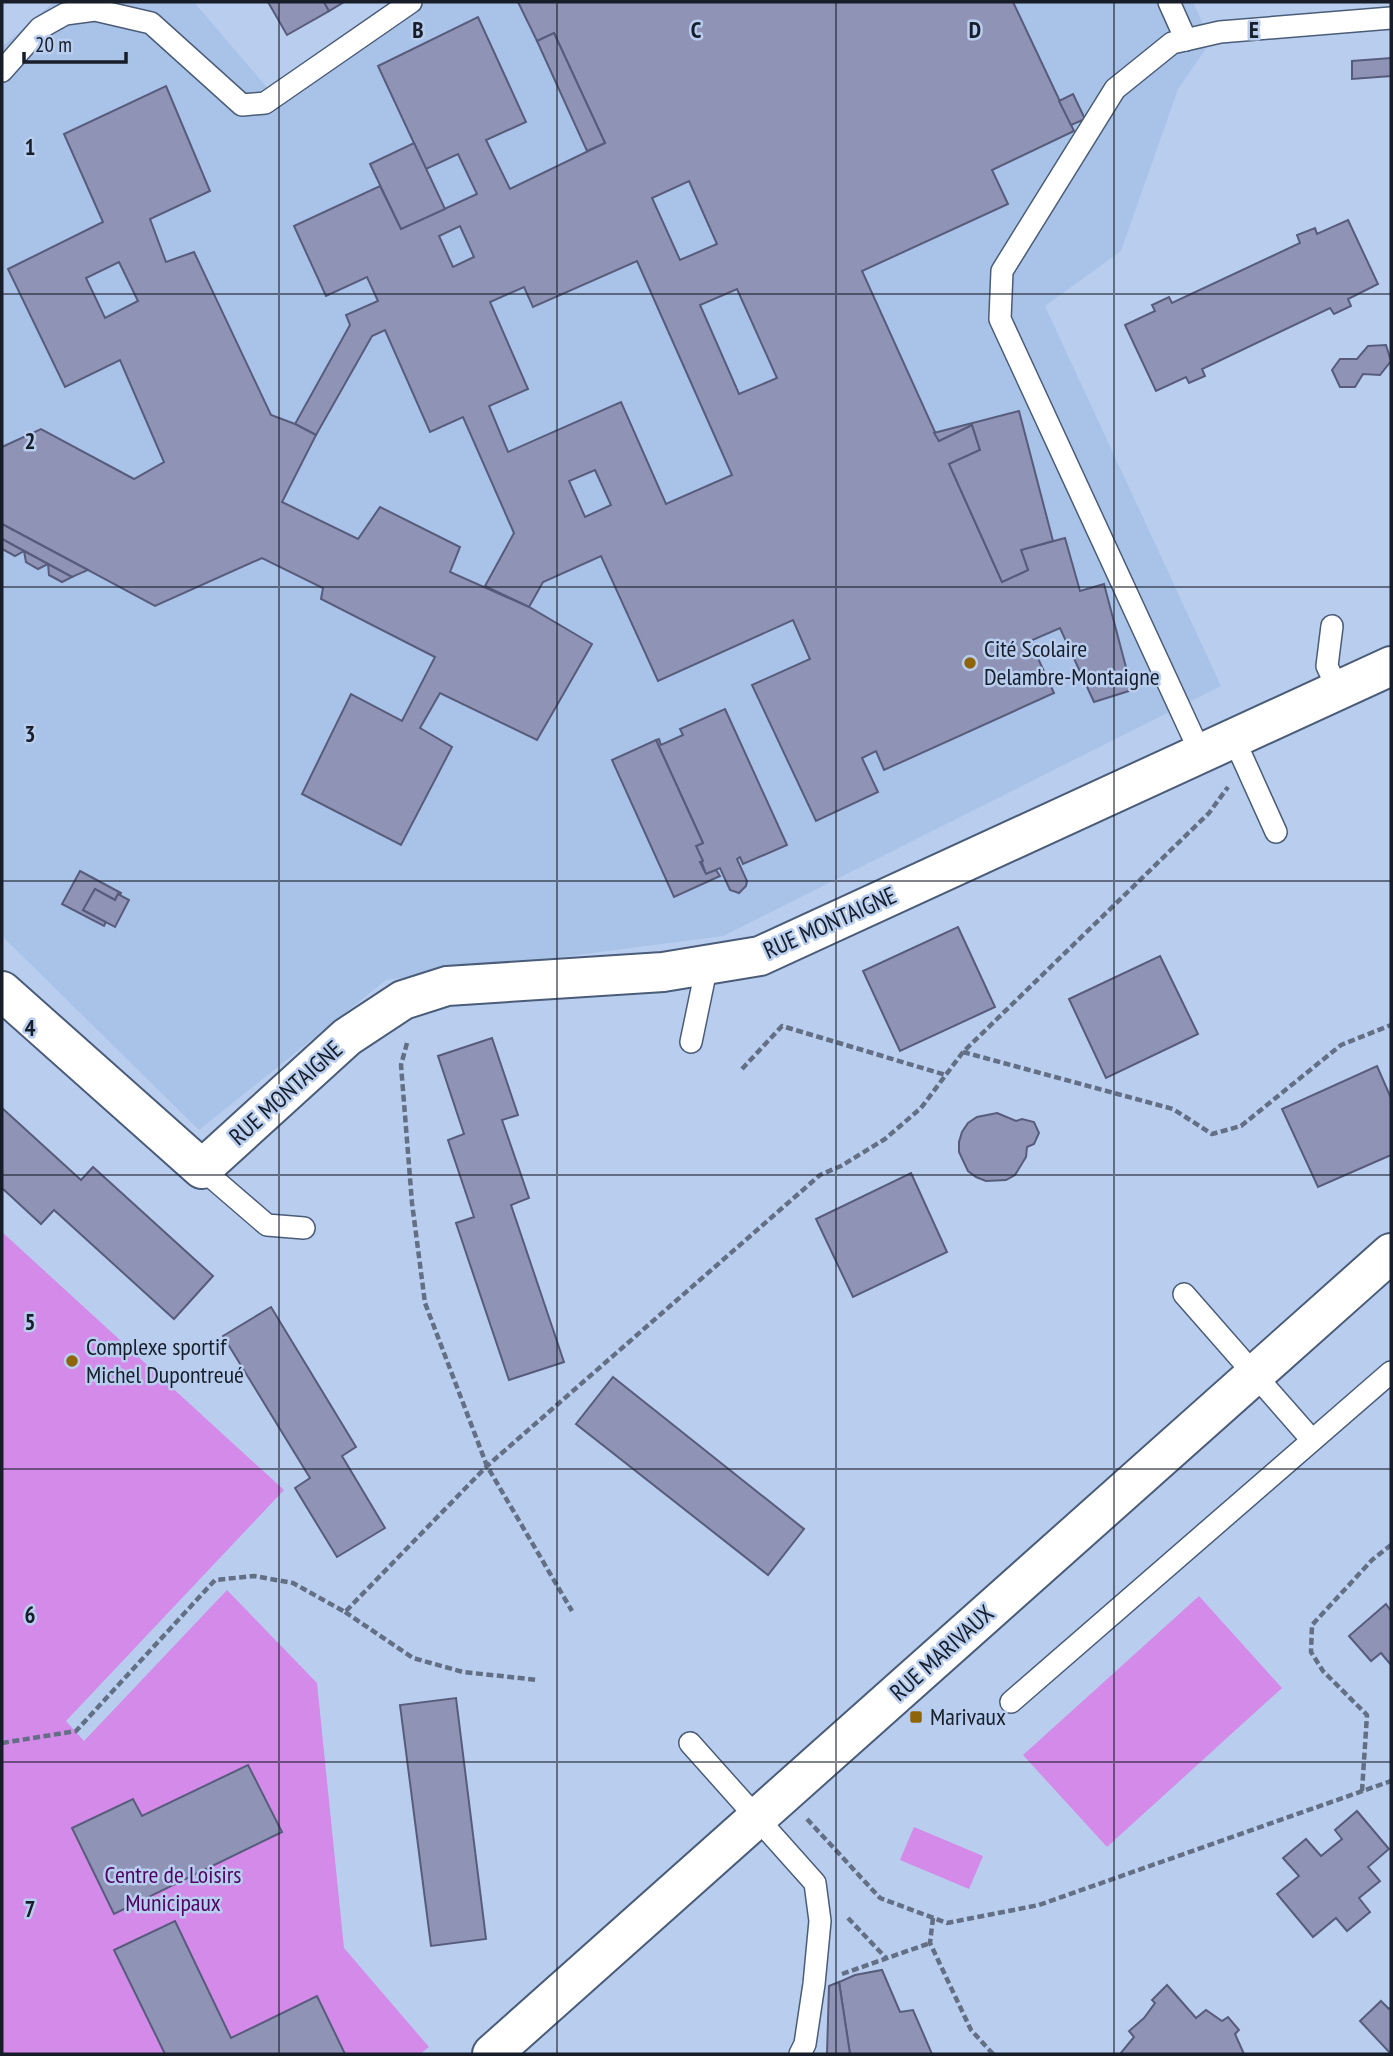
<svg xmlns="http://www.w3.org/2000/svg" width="1393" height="2056" font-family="'PT Sans Narrow',sans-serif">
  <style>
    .built { fill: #a9c2e7 }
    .green { fill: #d38ae8 }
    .building { fill: #8f94b6; stroke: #585c7c; stroke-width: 2; fill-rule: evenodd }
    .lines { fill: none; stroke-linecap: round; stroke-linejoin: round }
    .lane-casing { stroke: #4a5c78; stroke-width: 24 }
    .street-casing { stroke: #4a5c78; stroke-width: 42 }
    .path { stroke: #626f85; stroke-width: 4.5; stroke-dasharray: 7 3.5; stroke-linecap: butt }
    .lane { stroke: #fff; stroke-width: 21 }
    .street { stroke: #fff; stroke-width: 38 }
    .grid { fill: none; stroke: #171e2a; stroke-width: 2; stroke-opacity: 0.55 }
    .poi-dot { fill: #8f650c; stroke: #b9ceef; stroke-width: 2.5 }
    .labels { text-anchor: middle; stroke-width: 5; stroke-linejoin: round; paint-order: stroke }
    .poi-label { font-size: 24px; fill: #171e2a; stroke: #b9ceef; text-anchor: start }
    .street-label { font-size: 24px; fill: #171e2a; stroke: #b9ceef }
    .park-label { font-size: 24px; fill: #4f0361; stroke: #b9ceef }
    .grid-label { font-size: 23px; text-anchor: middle; font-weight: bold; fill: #171e2a; stroke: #b9ceef; stroke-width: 5; stroke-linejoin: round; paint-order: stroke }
  </style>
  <rect width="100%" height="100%" fill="#b9ceef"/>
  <polygon class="built" points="54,2 194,2 271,92 396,2 1193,2 1211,41 1178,89 1121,251 1045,306 1221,686 723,936 386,980 199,1130 2,936 2,47"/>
  <g class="green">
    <polygon points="2,1232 284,1490 66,1721 84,1741 227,1590 317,1683 344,1948 429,2047 420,2054 2,2054"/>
    <polygon points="1199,1596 1282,1688 1107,1847 1023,1755"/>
    <polygon points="914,1827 983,1856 969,1889 900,1860"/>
  </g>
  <g class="building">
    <polygon points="268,2 324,2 329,11 287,35"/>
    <polygon points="324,2 344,2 329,11"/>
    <path d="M518,2H1013L1074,131L992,170L1008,204L862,271L939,441L972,425L980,450L949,464L1002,582L1028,570L1021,550L1065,538L1080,591L1104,584L1132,690L1094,702L1060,628L1030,641L1054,693L884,770L876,751L862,758L878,792L816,821L752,685L810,659L793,620L658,681L601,556L543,582L529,607L485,586L514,533L463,417L430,432L385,330L372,336L316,435L295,424L350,325L346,315L378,301L367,277L326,296L294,226L380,186L401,229L477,194L458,154L426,169L378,66L478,17L526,122L486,140L510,189L605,143L554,33L537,41ZM689,181L717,244L680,260L652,198ZM460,226L474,257L453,267L439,236ZM637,261L732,475L666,504L621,402L508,452L489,406L528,389L490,302L524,287L533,307ZM737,289L777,378L739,394L700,305ZM595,470L611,505L585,517L569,481Z"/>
    <polygon points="554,33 605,143 587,151 537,41"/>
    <polygon points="1391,58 1391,76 1352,79 1352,61"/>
    <path d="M166,86L210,191L150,219L166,262L194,252L271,415L295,424L316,435L282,502L358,539L380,507L460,547L450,572L529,607L592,644L537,740L440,693L420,728L452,747L401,845L302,794L351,694L402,721L435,657L321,599L323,588L262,558L155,606L2,524V447L41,429L134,479L164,462L120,360L65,387L8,269L103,222L64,134ZM119,262L138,301L105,318L86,278Z"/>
    <polygon points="1073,94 1085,119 1071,125 1059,101"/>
    <polygon points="414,143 445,209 401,229 370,164"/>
    <polygon points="1348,220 1378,284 1348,299 1351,306 1334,314 1330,308 1202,369 1205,376 1189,383 1186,377 1156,391 1125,325 1155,311 1152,305 1169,297 1172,303 1300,243 1297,235 1315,228 1317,234"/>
    <polygon points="1386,345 1391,361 1380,375 1363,374 1355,387 1340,387 1332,370 1340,359 1357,359 1368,346"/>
    <polygon points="1019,411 1053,541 1021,550 1028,570 1002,582 949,464 980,450 972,425 939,441 934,433"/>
    <polygon points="2,524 88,570 72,577 2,539"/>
    <polygon points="2,539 24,551 15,556 2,549"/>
    <polygon points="24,551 48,564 38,569 26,562"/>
    <polygon points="48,564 72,577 62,582 49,575"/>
    <polygon points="725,709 787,845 743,864 740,857 737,859 747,881 746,886 739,893 730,890 720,868 706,874 696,846 703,843 656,740 659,739 661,745 683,735 680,729"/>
    <polygon points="656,740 703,843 696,846 703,861 700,862 706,874 716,870 720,876 674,897 612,760"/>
    <polygon points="80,871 121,893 120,895 118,894 115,900 95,889 83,910 106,922 104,926 62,904"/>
    <polygon points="95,889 115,900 118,894 129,900 115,927 83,910"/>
    <polygon points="958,927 995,1007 900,1051 863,971"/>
    <polygon points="1160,956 1198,1034 1106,1078 1069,999"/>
    <polygon points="492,1038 518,1115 502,1120 529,1198 511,1205 564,1362 509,1380 456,1223 474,1217 448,1140 464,1134 438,1056"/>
    <polygon points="1377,1066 1391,1098 1391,1155 1318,1187 1282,1109"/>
    <polygon points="2,1108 81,1180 93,1167 213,1276 174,1319 54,1210 41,1224 2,1188"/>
    <polygon points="997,1113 1016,1121 1022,1119 1034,1122 1039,1133 1034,1144 1027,1147 1026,1157 1015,1175 1006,1180 986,1181 976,1177 968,1171 959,1152 959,1142 962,1132 968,1123 977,1117"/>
    <polygon points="911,1173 947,1252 853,1297 816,1219"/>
    <polygon points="271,1307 356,1447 342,1456 385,1528 337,1557 295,1488 310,1478 223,1336"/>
    <polygon points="613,1377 804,1529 768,1575 576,1424"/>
    <polygon points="1386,1604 1391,1611 1391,1665 1381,1653 1371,1661 1349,1636"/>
    <polygon points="456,1698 486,1939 431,1946 400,1705"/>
    <polygon points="248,1765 282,1832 114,1914 72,1828 133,1799 142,1816"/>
    <polygon points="1357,1811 1389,1849 1368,1867 1380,1881 1359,1898 1370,1912 1347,1931 1336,1918 1313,1937 1277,1894 1299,1876 1283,1858 1306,1839 1321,1856 1342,1839 1335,1830"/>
    <polygon points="175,1921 231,2038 317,1996 345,2054 165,2054 114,1950"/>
    <polygon points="882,1970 900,2012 913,2010 932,2054 850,2054 839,1982 855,1975"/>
    <polygon points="839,1982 850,2054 827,2054 829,1986"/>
    <polygon points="1167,1985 1196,2018 1206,2010 1222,2021 1228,2017 1239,2030 1235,2034 1244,2054 1120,2054 1134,2037 1129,2031 1144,2018 1155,2003 1152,2000"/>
    <polygon points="1381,2001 1389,2009 1391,2007 1391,2054 1360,2021"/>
  </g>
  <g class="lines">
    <defs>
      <g id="lane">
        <polyline points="1169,2 1186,40"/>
        <polyline points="2,71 40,28 65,14 95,10 151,23 242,105 265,103 411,2"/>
        <polyline points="1332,626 1327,666 1338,690"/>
        <polyline points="1234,739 1276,832"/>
        <polyline points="1201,754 1000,319 1002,271 1115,89 1172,43 1220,32 1391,18"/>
        <polyline points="691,1042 707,965"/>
        <polyline points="202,1169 267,1225 304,1228"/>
        <polyline points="1184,1294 1312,1440"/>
        <polyline points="1011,1702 1391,1372"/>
        <polyline points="690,1743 815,1883 820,1921 814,1984 805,2044 800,2054"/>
      </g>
      <g id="street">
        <polyline points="2,991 202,1169 347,1037 403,1000 447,986 663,972 760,956 1391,666"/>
        <polyline points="492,2054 1391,1253"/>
      </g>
    </defs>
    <use href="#lane" class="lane-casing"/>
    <use href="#street" class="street-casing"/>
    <g class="path">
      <polyline points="407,1043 401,1065 412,1203 425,1303 487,1466 572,1611"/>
      <polyline points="963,1052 1173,1109 1212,1134 1241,1126 1341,1045 1391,1025"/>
      <polyline points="742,1069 782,1026 946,1075"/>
      <polyline points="345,1612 413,1658 463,1672 538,1680"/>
      <polyline points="2,1743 76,1731 215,1580 254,1576 293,1583 345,1612 487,1466 820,1175 841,1166 885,1139 921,1108 963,1052 1209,813 1228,787"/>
      <polyline points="1362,1791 1367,1715 1323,1671 1311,1652 1312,1625 1372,1560 1391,1545"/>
      <polyline points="807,1819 880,1898 947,1923 1039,1905 1391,1781"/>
      <polyline points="848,1918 886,1958"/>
      <polyline points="933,1918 930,1943 971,2030 993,2054"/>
      <polyline points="842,1974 930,1943"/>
    </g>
    <use href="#lane" class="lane"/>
    <use href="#street" class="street"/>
  </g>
  <path class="grid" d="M279,2V2054M557,2V2054M836,2V2054M1114,2V2054M2,294H1391M2,587H1391M2,881H1391M2,1175H1391M2,1469H1391M2,1762H1391"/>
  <g class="poi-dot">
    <circle cx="970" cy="663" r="7"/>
    <circle cx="72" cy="1361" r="7"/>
    <rect x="909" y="1710" width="14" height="14" rx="3.5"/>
  </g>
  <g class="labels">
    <g class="poi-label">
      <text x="984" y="657">Cité Scolaire<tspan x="984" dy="28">Delambre-Montaigne</tspan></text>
      <text x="86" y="1355">Complexe sportif<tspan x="86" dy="28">Michel Dupontreué</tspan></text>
      <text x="930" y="1725">Marivaux</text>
    </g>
    <g class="street-label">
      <text transform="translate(830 923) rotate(-24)" y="8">RUE MONTAIGNE</text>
      <text transform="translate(286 1093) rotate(-42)" y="8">RUE MONTAIGNE</text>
      <text transform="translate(942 1653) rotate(-42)" y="8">RUE MARIVAUX</text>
    </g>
    <g class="park-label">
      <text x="173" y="1883">Centre de Loisirs<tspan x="173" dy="28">Municipaux</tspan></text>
    </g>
  </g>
  <g class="grid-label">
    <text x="418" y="38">B</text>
    <text x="696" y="38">C</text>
    <text x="975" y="38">D</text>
    <text x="1254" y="38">E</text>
    <text x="30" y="155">1</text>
    <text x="30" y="449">2</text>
    <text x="30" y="742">3</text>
    <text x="30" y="1036">4</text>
    <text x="30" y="1330">5</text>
    <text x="30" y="1623">6</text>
    <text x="30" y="1917">7</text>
  </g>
  <rect width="1393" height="2056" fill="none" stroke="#171e2a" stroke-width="7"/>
  <path d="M24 52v10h102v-10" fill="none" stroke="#171e2a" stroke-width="3.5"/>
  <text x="35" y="52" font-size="21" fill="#171e2a" stroke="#b9ceef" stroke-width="5" paint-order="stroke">20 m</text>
</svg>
